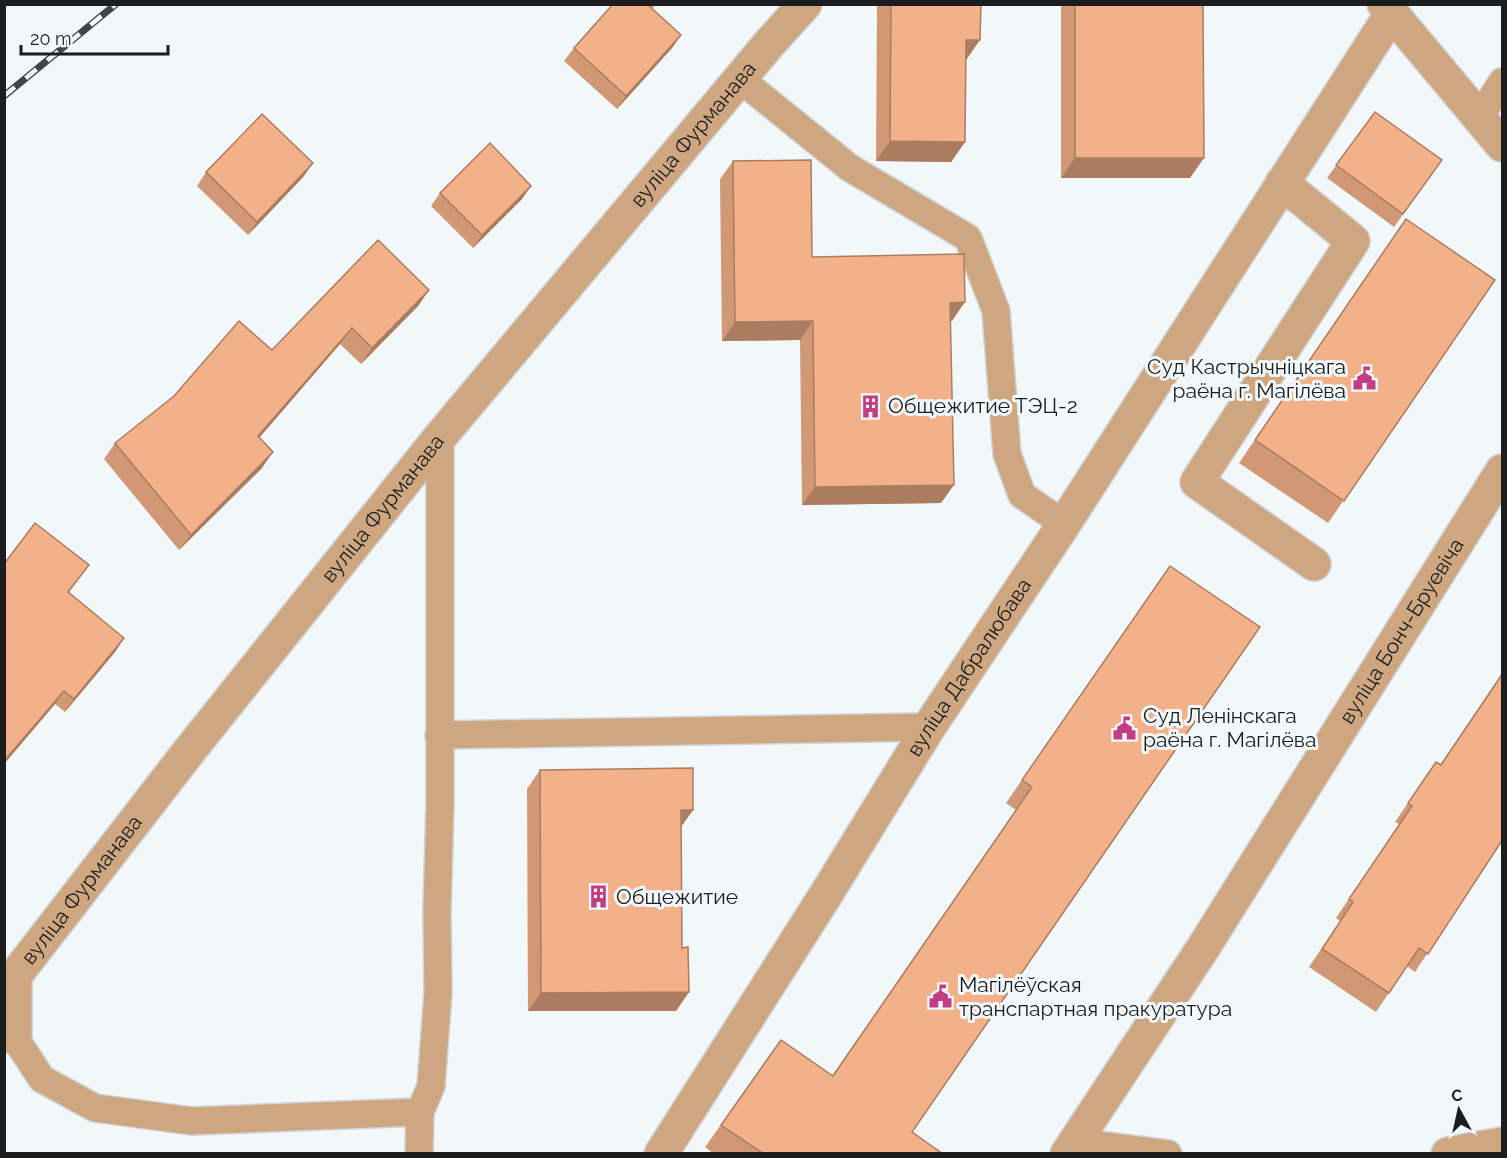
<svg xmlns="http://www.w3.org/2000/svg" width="1507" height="1158" font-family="Raleway,sans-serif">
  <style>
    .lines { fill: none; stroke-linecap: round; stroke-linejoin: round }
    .lane-casing { stroke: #d0d4d7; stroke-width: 30 }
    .street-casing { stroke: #d0d4d7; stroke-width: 36 }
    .lane { stroke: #cea680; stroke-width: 27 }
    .street { stroke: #cea680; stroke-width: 33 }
    .rail-casing { stroke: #424446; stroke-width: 7 }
    .rail { stroke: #f2f7fa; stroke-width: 4.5; stroke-dasharray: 14; stroke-linecap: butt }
    .wall { fill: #d19876 }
    .shaded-wall { fill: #aa7c60 }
    .building { fill: #f3b189; stroke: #aa7c60; stroke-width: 1.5 }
    .labels { text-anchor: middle; stroke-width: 6; stroke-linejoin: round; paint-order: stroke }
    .street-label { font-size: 21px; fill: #1b1d1e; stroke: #f2f7fa }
    .poi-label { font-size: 21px; fill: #1b1d1e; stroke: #f2f7fa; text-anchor: start }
  </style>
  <rect width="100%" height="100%" fill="#f2f7fa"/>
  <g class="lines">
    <defs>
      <g id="lane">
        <polyline points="740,79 850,168 968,238 996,311 1007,454 1022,495 1064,524"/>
        <polyline points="1479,118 1502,82"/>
        <polyline points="439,735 929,727"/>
        <polyline points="15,1038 42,1079 95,1108 192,1121 420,1112"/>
        <polyline points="1075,1142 1168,1154"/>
        <polyline points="419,1154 420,1112 431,1086 438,993 437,911 440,804 440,437"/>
      </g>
      <g id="street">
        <polyline points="1384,4 1502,145"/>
        <polyline points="1282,183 1353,241 1197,482 1314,564"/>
        <path id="s1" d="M15,1038V976L190,750L440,437L768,45L805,4"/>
        <path id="s2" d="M661,1154L825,896L929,727L1064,524L1392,13"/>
        <path id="s3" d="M1067,1154L1203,948L1502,471"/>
        <polyline points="1448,1154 1502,1144"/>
      </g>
    </defs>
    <use href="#lane" class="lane-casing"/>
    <use href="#street" class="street-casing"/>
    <use href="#lane" class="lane"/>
    <use href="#street" class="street"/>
    <defs>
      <polyline id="rail" points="4,96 116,4"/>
    </defs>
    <use href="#rail" class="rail-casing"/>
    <use href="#rail" class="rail"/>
  </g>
  <g class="wall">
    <polygon points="613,4 656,4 652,9 681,35 672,48 617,109 564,61 574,48"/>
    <polygon points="877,4 981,4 966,60 965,142 951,162 876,161"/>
    <polygon points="1061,4 1203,4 1190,178 1061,178"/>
    <polygon points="1375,112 1442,160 1394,227 1327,178"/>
    <polygon points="733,161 812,257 952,321 951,321 941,503 802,505 800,340 722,341 720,179"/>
    <polygon points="206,172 304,176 248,235 197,186"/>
    <polygon points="440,193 522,199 473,248 431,206"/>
    <polygon points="1406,219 1495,280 1328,523 1239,463"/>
    <polygon points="429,290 418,306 361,364 340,344 259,438 262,468 179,550 104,459 115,443 272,350"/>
    <polygon points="4,564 89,565 69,592 124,638 115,652 65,712 55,704 4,764"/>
    <polygon points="1170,566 912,1132 943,1154 714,1154 705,1147 781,1040 832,1076 1016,810 1006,803"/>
    <polygon points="1503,672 1503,839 1415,972 1407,966 1376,1012 1309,967 1340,921 1336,918 1399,824 1395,822 1436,762 1440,765"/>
    <polygon points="540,770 693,810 681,827 682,948 689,992 676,1011 528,1011 527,789"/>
  </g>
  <g class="shaded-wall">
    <polygon points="681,35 672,48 617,109 626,96"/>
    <polygon points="966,40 980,40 966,60 952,60"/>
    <polygon points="890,141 965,142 951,162 876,161"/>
    <polygon points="1075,158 1204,158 1190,178 1061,178"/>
    <polygon points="313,163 304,176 248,235 257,222"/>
    <polygon points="531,186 522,199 473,248 482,235"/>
    <polygon points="429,290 418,306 361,364 372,348"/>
    <polygon points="965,302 952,321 937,321 950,303"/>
    <polygon points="813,321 800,340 722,341 735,322"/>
    <polygon points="352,328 340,344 247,452 258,436"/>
    <polygon points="273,452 262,468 179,550 191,535"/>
    <polygon points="954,485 941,503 802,505 815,487"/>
    <polygon points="124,638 115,652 65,712 74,699"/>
    <polygon points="64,691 55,704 4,764 4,761"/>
    <polygon points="681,810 693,810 680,828"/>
    <polygon points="689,992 676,1011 528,1011 541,993"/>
  </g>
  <g class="building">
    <polygon points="613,4 647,4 681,35 626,96 574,48"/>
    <polygon points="891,4 981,4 980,40 966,40 965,142 890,141"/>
    <polygon points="1075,4 1203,4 1204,158 1075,158"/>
    <polygon points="1375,112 1442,160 1403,214 1336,165"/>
    <polygon points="262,114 313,163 257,222 206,172"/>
    <polygon points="490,143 531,186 482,235 440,193"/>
    <polygon points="811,160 812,257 964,254 965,302 950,303 954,485 815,487 813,321 735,322 733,161"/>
    <polygon points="1406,219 1495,280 1344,501 1255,440"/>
    <polygon points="378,240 429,290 372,348 352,328 258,436 273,452 191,535 115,443 174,396 239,321 272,350"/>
    <polygon points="35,523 89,565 68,592 124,638 74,699 64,691 4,761 4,564"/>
    <polygon points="1170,566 1260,627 912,1132 943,1154 764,1154 721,1125 781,1040 833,1076 1032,787 1022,780"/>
    <polygon points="1503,673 1503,839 1428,954 1419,948 1389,993 1322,949 1353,902 1349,899 1412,806 1408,803 1436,762 1441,765"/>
    <polygon points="693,768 693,810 681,810 682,948 688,947 689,992 541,993 540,770"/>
  </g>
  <defs>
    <symbol id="civic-bare" viewBox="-9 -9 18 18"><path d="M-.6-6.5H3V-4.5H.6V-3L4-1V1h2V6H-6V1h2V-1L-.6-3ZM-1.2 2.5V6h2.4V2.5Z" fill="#c23e84" stroke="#f2f7fa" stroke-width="2.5" paint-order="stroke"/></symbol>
    <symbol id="building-bare" viewBox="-9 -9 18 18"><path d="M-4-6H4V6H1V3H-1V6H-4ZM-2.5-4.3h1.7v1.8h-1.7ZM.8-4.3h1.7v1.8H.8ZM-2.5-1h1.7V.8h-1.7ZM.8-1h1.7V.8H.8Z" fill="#c23e84" stroke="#f2f7fa" stroke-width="2.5" paint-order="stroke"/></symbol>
  </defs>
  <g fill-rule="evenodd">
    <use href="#civic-bare" x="1348" y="362" width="33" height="33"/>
    <use href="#building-bare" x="854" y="390" width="33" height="33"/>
    <use href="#civic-bare" x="1108" y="712" width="33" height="33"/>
    <use href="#building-bare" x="582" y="880" width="33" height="33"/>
    <use href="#civic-bare" x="924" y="980" width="33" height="33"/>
  </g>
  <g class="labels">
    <g class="street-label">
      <text dy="7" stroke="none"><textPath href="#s1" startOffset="1143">вуліца Фурманава</textPath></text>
      <text dy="7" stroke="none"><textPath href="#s1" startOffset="657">вуліца Фурманава</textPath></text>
      <text dy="7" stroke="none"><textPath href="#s3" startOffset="621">вуліца Бонч-Бруевіча</textPath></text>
      <text dy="7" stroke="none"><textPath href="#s2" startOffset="576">вуліца Дабралюбава</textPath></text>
      <text dy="7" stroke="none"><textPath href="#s1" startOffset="171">вуліца Фурманава</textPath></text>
    </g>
    <g class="poi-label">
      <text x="1346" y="374" text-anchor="end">Суд Кастрычніцкага<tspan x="1346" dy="24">раёна г. Магілёва</tspan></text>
      <text x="888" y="413">Общежитие ТЭЦ-2</text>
      <text x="1143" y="723">Суд Ленінскага<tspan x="1143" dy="24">раёна г. Магілёва</tspan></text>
      <text x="616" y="904">Общежитие</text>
      <text x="959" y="992">Магілёўская<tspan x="959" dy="24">транспартная пракуратура</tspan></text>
    </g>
  </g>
  <rect width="1507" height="1158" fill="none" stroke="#1b1d1e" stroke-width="12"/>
  <g transform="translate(1459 1110) rotate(352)" stroke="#f2f7fa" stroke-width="4.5" paint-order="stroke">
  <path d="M0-4.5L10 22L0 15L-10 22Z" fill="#1b1d1e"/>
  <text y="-9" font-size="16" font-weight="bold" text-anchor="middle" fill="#1b1d1e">С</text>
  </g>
  <path d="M21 45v9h147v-9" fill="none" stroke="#1b1d1e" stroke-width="3"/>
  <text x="30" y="45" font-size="18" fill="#1b1d1e" stroke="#f2f7fa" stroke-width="4.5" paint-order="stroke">20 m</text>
</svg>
